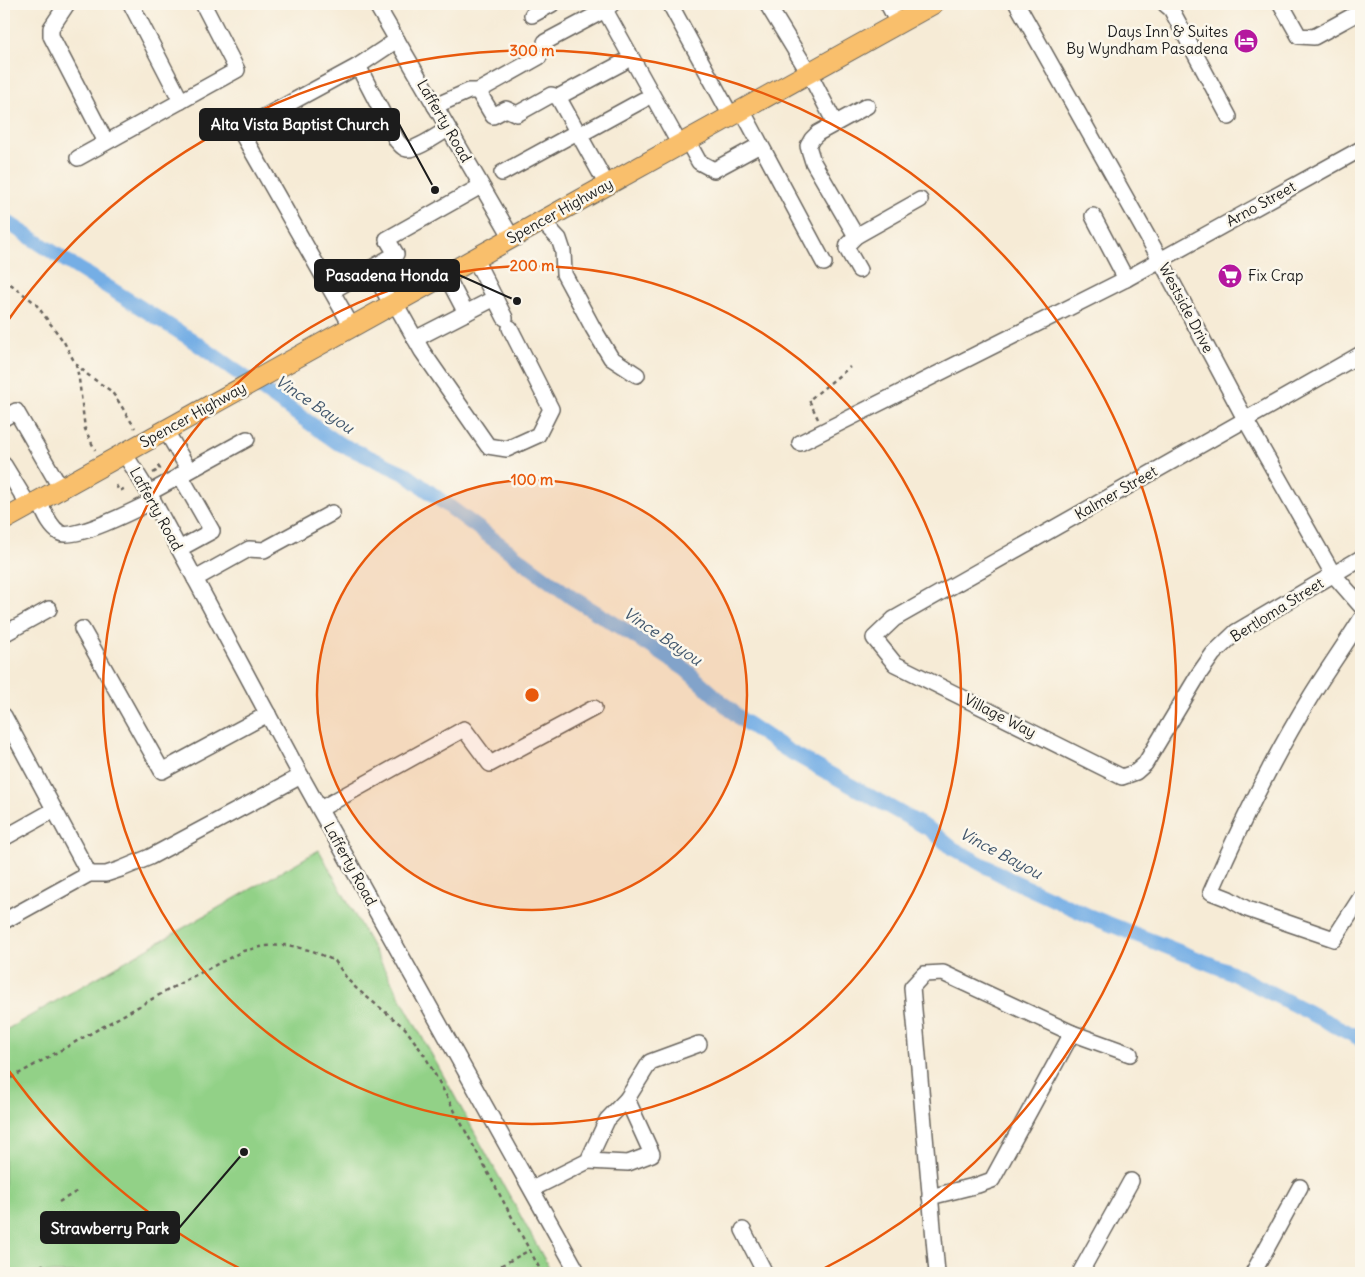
<svg xmlns="http://www.w3.org/2000/svg" width="1365" height="1277" font-family="Delius,sans-serif">
  <style>
    .green { fill: #92d187; stroke: #577652 }
    .lines { fill: none; stroke-linecap: round; stroke-linejoin: round }
    .canal { stroke: #75aee5; stroke-width: 15 }
    .minor-casing { stroke: #68645d; stroke-width: 18 }
    .major-casing { stroke: #68645d; stroke-width: 22 }
    .path { stroke: #68645d; stroke-width: 2.5; stroke-dasharray: 4 4; stroke-linecap: butt }
    .minor { stroke: #fff; stroke-width: 15 }
    .major { stroke: #f9bf6c; stroke-width: 20 }
    .ring { fill: none; stroke: #e8590c; stroke-width: 2.5 }
    .labels { text-anchor: middle; stroke-width: 5; stroke-linejoin: round; paint-order: stroke }
    .poi-label { font-size: 15px; fill: #1c1c1c; stroke: #fbf7ec; text-anchor: end }
    .street-label { font-size: 15px; fill: #1c1c1c; stroke: #fbf7ec }
    .water-label { font-size: 16px; font-style: italic; fill: #40566c; stroke: #fbf7ec }
    .centre { fill: #e8590c; stroke: #fbf7ec; stroke-width: 2.5 }
    .ring-label { font-size: 15px; text-anchor: middle; font-weight: bold; fill: #e8590c; stroke: #fbf7ec; stroke-width: 5; stroke-linejoin: round; paint-order: stroke }
    .leader { fill: none; stroke: #1c1c1c; stroke-width: 2 }
    .callout-dot { fill: #1c1c1c; stroke: #fbf7ec; stroke-width: 2 }
    .callout { fill: #1c1c1c; stroke: #1c1c1c; stroke-width: 2 }
    .callout-label { font-size: 16px; text-anchor: middle; font-weight: bold; fill: #fff }
  </style>
  <rect width="100%" height="100%" fill="#fbf7ec"/>
  <filter id="ink" filterUnits="userSpaceOnUse"><feTurbulence type="fractalNoise" baseFrequency=".02" numOctaves="2"/><feDisplacementMap in="SourceGraphic" scale="10" xChannelSelector="R" yChannelSelector="G"/><feConvolveMatrix kernelMatrix="1 2 1 2 8 2 1 2 1" color-interpolation-filters="sRGB"/></filter>
  <filter id="wash" filterUnits="userSpaceOnUse"><feTurbulence type="fractalNoise" baseFrequency=".0096" numOctaves="4" result="noise"/><feDisplacementMap in="SourceGraphic" scale="20" xChannelSelector="R" yChannelSelector="G"/><feGaussianBlur stdDeviation="1.12" result="paint"/><feColorMatrix in="noise" values="0 0 0 0 0 0 0 0 0 0 0 0 0 0 0 0 0 1.4 0 .05"/><feComposite in="paint" operator="in"/></filter>
  <g filter="url(#wash)">
    <rect width="100%" height="100%" fill="#f6ebd6"/>
    <polygon class="green" points="319,850 552,1273 4,1273 4,1031"/>
    <g class="lines">
      <polyline class="canal" points="4,220 68,262 189,338 338,443 404,473 571,597 649,645 685,669 742,720 787,750 929,829 952,848 1009,879 1089,916 1228,971 1361,1039"/>
    </g>
  </g>
  <g filter="url(#ink)">
    <g class="lines">
      <defs>
        <g id="minor">
          <polyline points="67,4 51,28 51,36 106,142"/>
          <polyline points="131,4 181,101"/>
          <polyline points="376,4 512,238"/>
          <polyline points="612,4 605,10 680,145"/>
          <polyline points="670,4 731,116"/>
          <polyline points="767,4 809,73 835,123"/>
          <polyline points="888,4 898,23"/>
          <polyline points="1017,4 1160,259 1245,419 1333,574 1361,606"/>
          <polyline points="1165,4 1171,9 1229,117"/>
          <polyline points="1281,4 1299,36 1314,37 1356,14 1361,4"/>
          <polyline points="532,15 552,4"/>
          <polyline points="545,42 605,10"/>
          <path d="M358,66L397,141C400,144 402,148 407,149C417,150 439,134 448,129"/>
          <polyline points="478,91 539,57"/>
          <polyline points="558,97 622,63"/>
          <polyline points="435,106 469,91 478,91 493,116 506,109 517,114 551,95 558,97 607,185"/>
          <polyline points="742,110 824,263"/>
          <polyline points="579,135 643,100"/>
          <polyline points="687,140 699,162 714,170 760,145"/>
          <polyline points="78,158 237,70 203,4"/>
          <polyline points="502,173 577,132"/>
          <polyline points="1093,216 1126,279"/>
          <polyline points="542,221 559,239 563,251 564,274 593,328 611,358 637,375"/>
          <polyline points="856,236 813,162 808,146 812,139 818,133 867,106"/>
          <polyline points="475,259 505,318"/>
          <polyline points="371,268 392,305"/>
          <polyline points="859,270 847,249 848,244 856,236 920,200"/>
          <polyline points="446,275 466,313"/>
          <polyline points="332,291 396,254 387,239 481,186"/>
          <polyline points="395,303 422,351 488,446 507,449 538,435 551,409 510,328"/>
          <polyline points="352,327 240,130 358,66 397,40"/>
          <polyline points="415,339 495,298"/>
          <polyline points="1361,354 894,619 874,638 895,664 1122,777 1136,772 1145,764 1199,674 1213,654 1236,632 1361,558"/>
          <polyline points="4,418 16,411 61,489"/>
          <polyline points="166,431 189,470"/>
          <polyline points="800,443 1126,279 1361,149"/>
          <polyline points="124,453 149,493 301,776 578,1273"/>
          <polyline points="4,465 29,506"/>
          <polyline points="149,493 247,439"/>
          <path d="M39,501C44,511 49,527 60,533C74,541 137,509 153,501"/>
          <polyline points="179,549 212,531 180,475"/>
          <polyline points="195,579 249,549 264,550 332,513"/>
          <path d="M1361,619C1345,645 1327,670 1311,696C1273,758 1240,825 1211,892L1229,899L1247,909L1334,939L1361,897"/>
          <polyline points="82,629 162,771 268,714"/>
          <polyline points="4,634 49,609"/>
          <polyline points="4,716 89,874"/>
          <polyline points="320,809 464,729 490,764 594,708"/>
          <polyline points="4,838 54,810"/>
          <polyline points="4,921 89,874 106,874 121,869 150,857 301,776"/>
          <polyline points="588,1161 628,1163 652,1154 627,1099"/>
          <polyline points="532,1189 588,1161 607,1120 627,1099 650,1062 699,1044"/>
          <polyline points="930,1197 978,1185 992,1180 1072,1033"/>
          <polyline points="743,1230 765,1273"/>
          <polyline points="937,1273 912,987 924,974 943,973 1072,1033 1130,1054"/>
          <polyline points="1080,1273 1131,1181"/>
          <polyline points="1253,1273 1300,1187"/>
        </g>
        <polyline id="major" points="4,520 933,4"/>
      </defs>
      <use href="#minor" class="minor-casing"/>
      <use href="#major" class="major-casing"/>
      <g class="path">
        <polyline points="4,279 35,303 64,342 75,363 88,375 111,391 117,399 135,428"/>
        <polyline points="76,364 79,379 85,429 95,450"/>
        <polyline points="818,419 809,400 850,367"/>
        <polyline points="153,473 160,469 156,463"/>
        <polyline points="116,485 119,491 126,488"/>
        <polyline points="4,1082 186,980 243,951 265,946 288,945 313,951 335,961 348,980 357,989 405,1028 425,1056 542,1273"/>
        <polyline points="59,1202 79,1190"/>
        <polyline points="42,1264 47,1273"/>
        <polyline points="487,1273 530,1250"/>
      </g>
      <use href="#minor" class="minor"/>
      <use href="#major" class="major"/>
    </g>
  </g>
  <circle cx="532" cy="695" r="215" fill="#e8590c" fill-opacity=".12"/>
  <g class="ring">
    <circle cx="532" cy="695" r="215"/>
    <circle cx="532" cy="695" r="429"/>
    <path d="M245 1271A644 644 0 0 1 4 1064M4 326A644 644 0 1 1 819 1271"/>
  </g>
  <defs>
    <symbol id="hotel-disc" viewBox="-11 -11 22 22"><circle r="9.5" fill="#b5179e" stroke="#fbf7ec"/><path d="M-6-4.5h1.5V1H6V5H4.5V3h-9V5H-6ZM-4 0a1.8 1.8 0 1 1 3.6 0ZM.5 0V-2.5h3Q6-2.5 6 0Z" fill="#fff"/></symbol>
    <symbol id="supermarket-disc" viewBox="-11 -11 22 22"><circle r="9.5" fill="#b5179e" stroke="#fbf7ec"/><path d="M-6-5.5h2.5l.6 2H6L4.5 2H-2.5L-4.4-4H-6ZM-1.5 3.2a1.3 1.3 0 1 0 .1 0ZM3 3.2a1.3 1.3 0 1 0 .1 0Z" fill="#fff"/></symbol>
  </defs>
  <g fill-rule="evenodd">
    <use href="#hotel-disc" x="1232" y="27" width="28" height="28"/>
    <use href="#supermarket-disc" x="1216" y="262" width="28" height="28"/>
  </g>
  <g class="labels">
    <g class="poi-label">
      <text x="1228" y="37">Days Inn &amp; Suites<tspan x="1228" dy="17">By Wyndham Pasadena</tspan></text>
      <text x="1248" y="281" text-anchor="start">Fix Crap</text>
    </g>
    <g class="street-label">
      <text transform="translate(444 121) rotate(60)" y="5">Lafferty Road</text>
      <text transform="translate(1261 204) rotate(-29)" y="5">Arno Street</text>
      <text transform="translate(560 211) rotate(-29)" y="5">Spencer Highway</text>
      <text transform="translate(1186 308) rotate(62)" y="5">Westside Drive</text>
      <text transform="translate(193 415) rotate(-29)" y="5">Spencer Highway</text>
      <text transform="translate(1116 493) rotate(-30)" y="5">Kalmer Street</text>
      <text transform="translate(156 509) rotate(61)" y="5">Lafferty Road</text>
      <text transform="translate(1277 610) rotate(-32)" y="5">Bertloma Street</text>
      <text transform="translate(1000 716) rotate(27)" y="5">Village Way</text>
      <text transform="translate(350 864) rotate(61)" y="5">Lafferty Road</text>
    </g>
    <g class="water-label">
      <text transform="translate(315 404) rotate(34)" y="6">Vince Bayou</text>
      <text transform="translate(663 636) rotate(34)" y="6">Vince Bayou</text>
      <text transform="translate(1001 853) rotate(28)" y="6">Vince Bayou</text>
    </g>
  </g>
  <circle cx="532" cy="695" r="8" class="centre"/>
  <g class="ring-label">
    <text x="532" y="56">300 m</text>
    <text x="532" y="271">200 m</text>
    <text x="532" y="485">100 m</text>
  </g>
  <path class="leader" d="M435 190L399 124M517 301L459 275M244 1152L179 1228"/>
  <g class="callout-dot">
    <circle cx="435" cy="190" r="5"/>
    <circle cx="517" cy="301" r="5"/>
    <circle cx="244" cy="1152" r="5"/>
  </g>
  <g class="callout">
    <rect x="200" y="109" width="199" height="31" rx="5"/>
    <rect x="315" y="260" width="144" height="31" rx="5"/>
    <rect x="41" y="1212" width="138" height="31" rx="5"/>
  </g>
  <g class="callout-label">
    <text x="300" y="130">Alta Vista Baptist Church</text>
    <text x="387" y="281">Pasadena Honda</text>
    <text x="110" y="1234">Strawberry Park</text>
  </g>
  <rect width="1365" height="1277" fill="none" stroke="#fbf7ec" stroke-width="20"/>
</svg>
